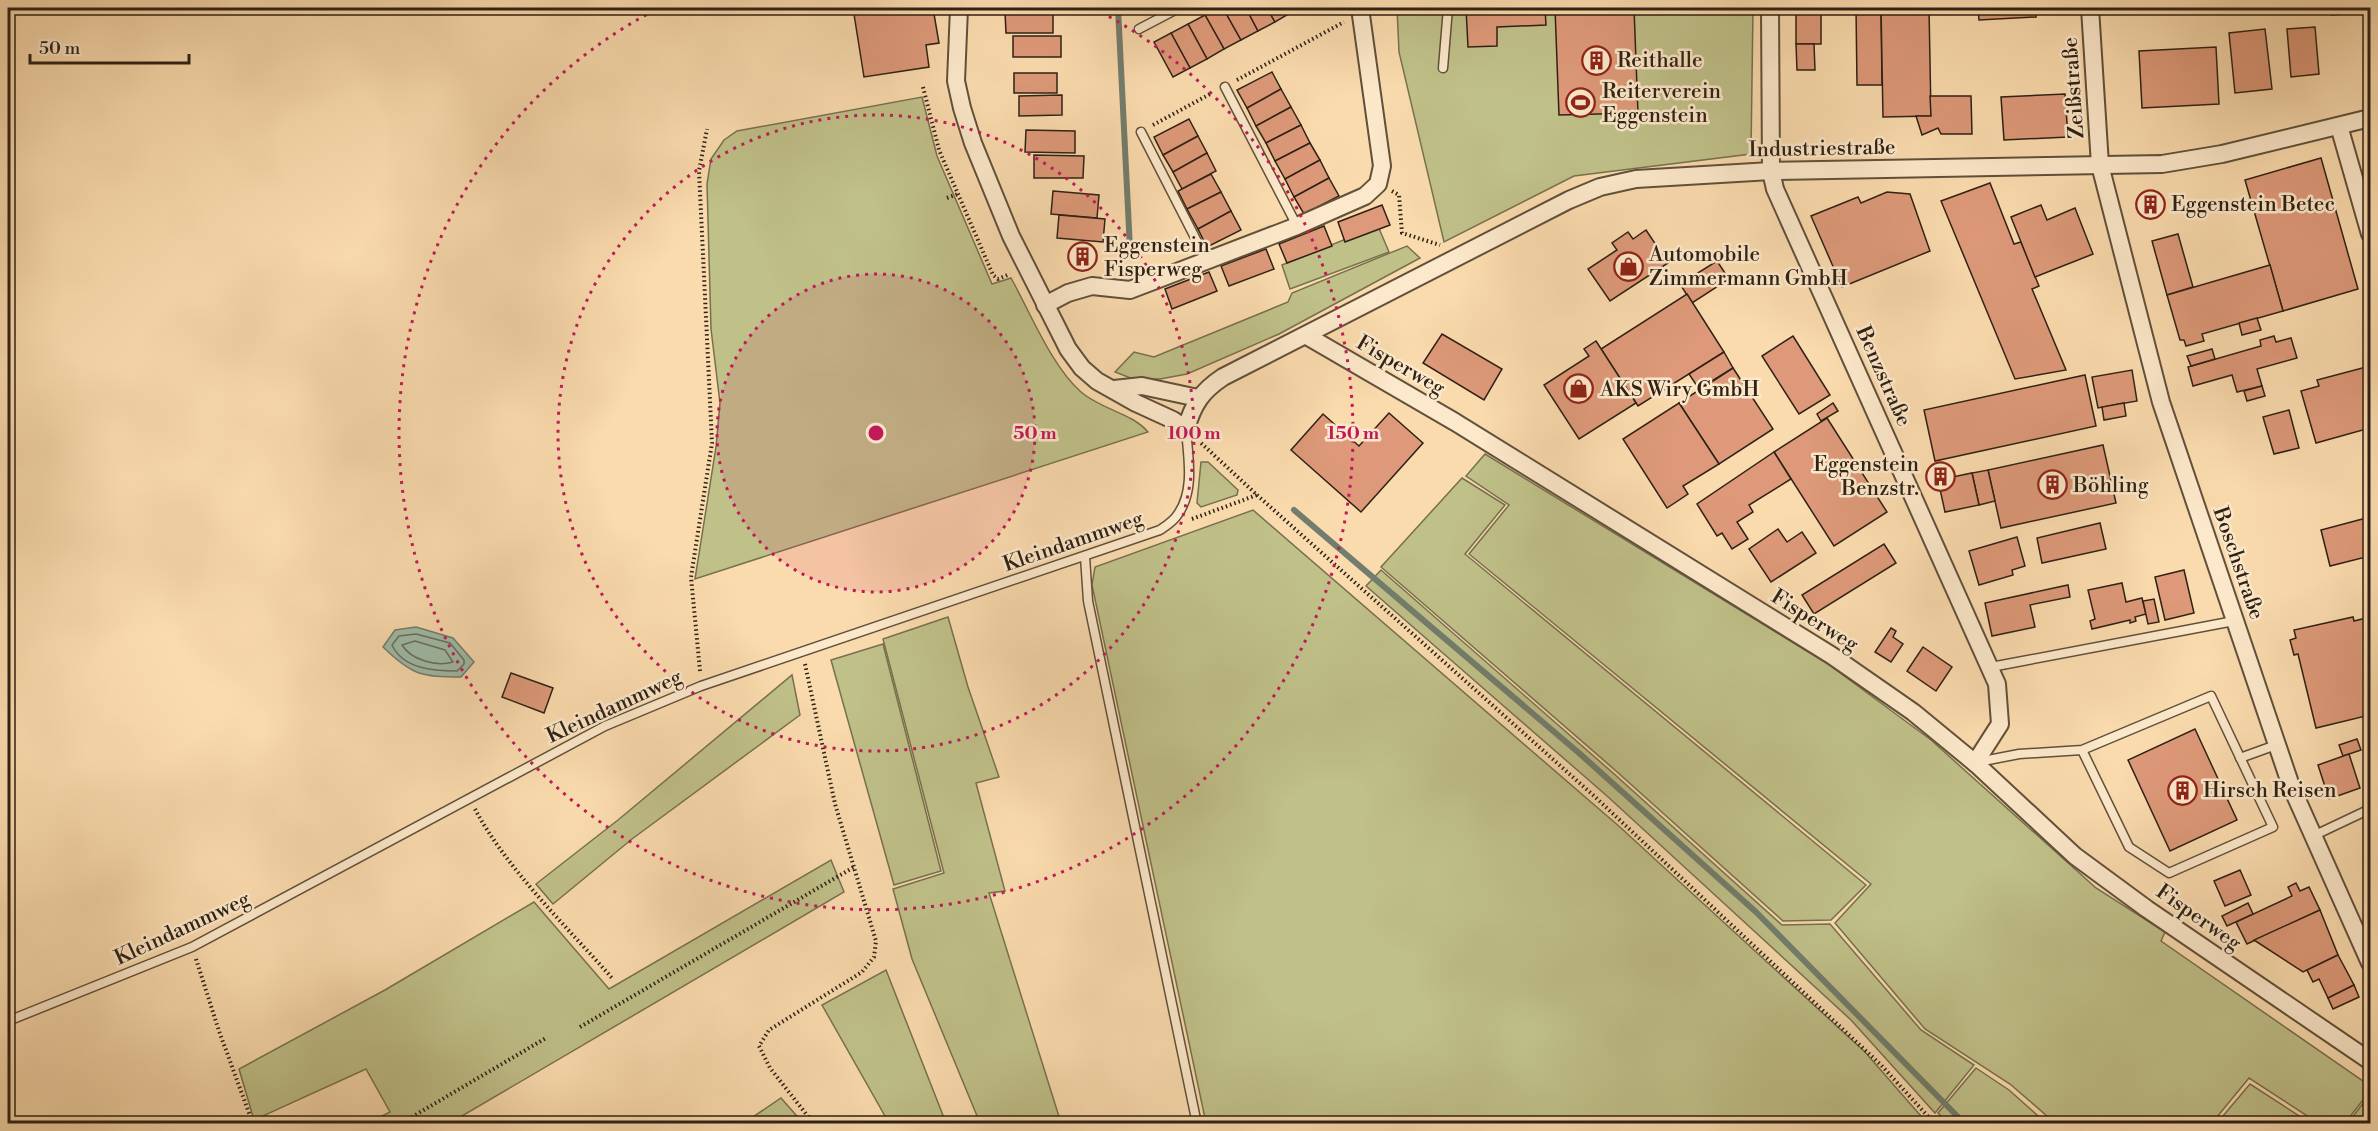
<svg xmlns="http://www.w3.org/2000/svg" width="2378" height="1131" font-family="'Libre Bodoni',serif">
  <style>
    .green { fill: #c0c089; stroke: #77704f; stroke-width: 1.5 }
    .water { fill: #9fbba8; stroke: #727d6d; stroke-width: 1.5 }
    .lines { fill: none; stroke-linecap: round; stroke-linejoin: round }
    .shore { stroke: #666e5e; stroke-width: 1.5 }
    .stream { stroke: #727d6d; stroke-width: 6 }
    .building { fill: #dd9979; stroke: #2e2115; stroke-width: 1.5 }
    .lane-casing { stroke: #61503b; stroke-width: 11 }
    .street-casing { stroke: #61503b; stroke-width: 20 }
    .path { stroke: #2e2115; stroke-width: 4; stroke-dasharray: 1.5 3; stroke-linecap: butt }
    .lane { stroke: #fce8ca; stroke-width: 8 }
    .street { stroke: #fce8ca; stroke-width: 16 }
    .ring { fill: none; stroke: #c2185b; stroke-width: 3; stroke-dasharray: 3 6 }
    .labels { text-anchor: middle; stroke-width: 5; stroke-linejoin: round; paint-order: stroke }
    .poi-label { font-size: 21px; fill: #2e2115; stroke: #fce8ca; text-anchor: start }
    .street-label { font-size: 21px; fill: #2e2115; stroke: #fce8ca }
    .centre { fill: #c2185b; stroke: #fce8ca; stroke-width: 3 }
    .ring-label { font-size: 18px; text-anchor: middle; font-weight: bold; fill: #c2185b; stroke: #fce8ca; stroke-width: 5; stroke-linejoin: round; paint-order: stroke }
  </style>
  <rect width="100%" height="100%" fill="#fadbae"/>
  <filter id="stains"><feTurbulence type="fractalNoise" baseFrequency=".00333" numOctaves="4"/><feColorMatrix values="0 0 0 0 .2 0 0 0 0 .09 0 0 0 0 .02 0 0 0 .5 -.17"/></filter>
  <radialGradient id="worn" r=".72"><stop offset=".6" stop-color="#630" stop-opacity="0"/><stop offset="1" stop-color="#630" stop-opacity=".3"/></radialGradient>
  <g class="green">
    <polygon points="1397,8 1753,8 1751,154 1574,176 1444,242 1399,52"/>
    <path d="M922,97L937,156L992,284L1011,278C1030,312 1052,367 1081,392C1102,410 1132,413 1148,432L695,579L716,447L720,403L711,329L707,184L711,159L724,140L737,131Z"/>
    <polygon points="1378,226 1389,252 1290,289 1282,265"/>
    <polygon points="1407,246 1420,258 1279,334 1187,374 1160,379 1133,379 1115,372 1134,352 1154,357 1288,302 1292,293"/>
    <polygon points="1485,454 1828,664 1931,740 2096,888 2165,932 2161,941 2370,1086 2370,1091 2345,1123 2318,1123 2249,1078 2212,1123 2055,1123 2010,1084 1925,1029 1835,923 1871,884 1469,554 1509,505 1466,476"/>
    <polygon points="1201,462 1208,462 1238,490 1237,495 1201,507 1197,503"/>
    <polygon points="1462,478 1505,505 1465,554 1866,885 1831,920 1783,921 1615,770 1381,567"/>
    <polygon points="1253,510 1621,828 1865,1052 1927,1123 1206,1123 1092,585 1095,567"/>
    <polygon points="1381,570 1613,773 1782,925 1830,924 1921,1030 1974,1065 1935,1113 1851,1020 1607,796 1366,586"/>
    <polygon points="948,617 968,687 999,777 976,783 1005,891 989,893 1061,1123 980,1123 912,959 893,889 944,873 883,639"/>
    <polygon points="883,644 941,871 894,885 831,660"/>
    <polygon points="792,675 800,715 632,839 553,904 536,884 618,820"/>
    <polygon points="831,860 844,892 450,1123 368,1123 390,1112 366,1069 254,1120 239,1069 385,990 534,902 609,989"/>
    <polygon points="886,970 946,1123 889,1123 822,1005"/>
    <polygon points="1976,1068 2009,1090 2046,1123 1947,1123 1938,1113"/>
    <polygon points="2250,1084 2310,1123 2217,1123"/>
    <polygon points="2370,1094 2370,1123 2348,1123"/>
    <polygon points="781,1098 803,1123 744,1123"/>
  </g>
  <path class="water" d="M416,627L453,638L474,662L461,677C421,677 412,675 383,647L395,630Z"/>
  <g class="lines">
    <g class="shore">
      <path d="M416,634L450,643L464,660V664L457,671C434,671 403,669 392,645L399,636Z"/>
      <path d="M415,641L445,650L453,662C437,667 411,660 402,645Z"/>
    </g>
    <g class="stream">
      <polyline points="1118,8 1130,249"/>
      <polyline points="1294,510 1579,753 1756,912 1965,1124"/>
    </g>
  </g>
  <g class="building">
    <polygon points="853,8 933,8 939,43 926,45 929,67 864,77"/>
    <polygon points="1218,8 1223,8 1241,40 1224,49 1205,15"/>
    <polygon points="1223,8 1246,8 1258,31 1241,40"/>
    <polygon points="1246,8 1267,8 1275,22 1258,31"/>
    <polygon points="1267,8 1290,8 1292,12 1275,22"/>
    <polygon points="1466,8 1545,8 1546,25 1497,27 1497,46 1468,47"/>
    <polygon points="1555,8 1634,8 1638,113 1559,115"/>
    <polygon points="1796,8 1841,8 1841,11 1821,11 1821,44 1796,44"/>
    <polygon points="1856,8 1881,8 1882,85 1857,85"/>
    <polygon points="1881,8 1929,8 1931,116 1883,117"/>
    <polygon points="1978,8 2036,8 2036,17 1979,20"/>
    <polygon points="2332,8 2370,8 2370,12 2332,15"/>
    <polygon points="1005,12 1053,12 1053,33 1006,33"/>
    <polygon points="1205,15 1224,49 1207,59 1188,24"/>
    <polygon points="1188,24 1207,59 1190,68 1171,33"/>
    <polygon points="2315,27 2319,74 2291,77 2287,29"/>
    <polygon points="2265,29 2272,89 2235,93 2229,33"/>
    <polygon points="1171,33 1190,68 1173,77 1154,42"/>
    <rect x="1013" y="36" width="48" height="21"/>
    <polygon points="1796,44 1814,44 1815,70 1797,70"/>
    <polygon points="2216,47 2219,104 2142,108 2139,51"/>
    <polygon points="1272,72 1281,89 1247,108 1237,90"/>
    <rect x="1014" y="73" width="43" height="20"/>
    <polygon points="1281,89 1291,107 1256,126 1247,108"/>
    <polygon points="2065,94 2068,137 2004,140 2001,97"/>
    <polygon points="1062,95 1062,115 1019,116 1019,96"/>
    <polygon points="1930,96 1971,96 1972,134 1941,134 1938,128 1922,135 1916,116 1931,116"/>
    <polygon points="1291,107 1301,125 1266,143 1256,126"/>
    <polygon points="1189,119 1198,136 1163,155 1154,137"/>
    <polygon points="1301,125 1310,143 1275,161 1266,143"/>
    <polygon points="1026,130 1075,131 1075,153 1025,152"/>
    <polygon points="1198,136 1207,153 1173,172 1163,155"/>
    <polygon points="1310,143 1320,160 1285,179 1275,161"/>
    <polygon points="1207,153 1216,171 1182,189 1173,172"/>
    <polygon points="1034,155 1084,156 1083,178 1034,178"/>
    <polygon points="2321,158 2358,289 2283,311 2245,180"/>
    <polygon points="1320,160 1329,178 1294,197 1285,179"/>
    <polygon points="1211,174 1221,192 1187,209 1178,191"/>
    <polygon points="1329,178 1339,196 1304,214 1294,197"/>
    <polygon points="1990,183 2014,244 2021,242 2039,286 2032,289 2066,370 2015,379 1941,201"/>
    <polygon points="1053,191 1099,195 1097,218 1051,214"/>
    <polygon points="1221,192 1231,211 1198,229 1187,209"/>
    <polygon points="1887,192 1910,194 1930,251 1842,287 1811,216 1858,197 1861,203"/>
    <polygon points="2154,199 2156,206 2147,208 2145,201"/>
    <polygon points="1382,205 1390,225 1345,242 1338,222"/>
    <polygon points="2041,205 2047,220 2075,208 2093,254 2035,277 2011,217"/>
    <polygon points="1231,211 1241,230 1207,247 1198,229"/>
    <polygon points="1059,215 1105,219 1103,242 1057,238"/>
    <polygon points="1324,226 1332,246 1287,263 1279,244"/>
    <polygon points="1646,230 1668,263 1610,301 1588,269 1617,250 1612,243 1628,232 1633,239"/>
    <polygon points="2178,234 2193,287 2167,295 2152,241"/>
    <polygon points="1266,249 1274,269 1229,286 1221,266"/>
    <rect x="1079" y="251" width="7" height="11"/>
    <polygon points="1717,261 1729,279 1692,303 1680,284"/>
    <polygon points="2270,265 2283,311 2202,334 2204,341 2186,346 2184,340 2180,340 2167,295"/>
    <polygon points="1209,272 1217,291 1172,309 1165,289"/>
    <polygon points="1687,294 1724,352 1638,406 1601,349"/>
    <polygon points="2257,318 2261,330 2242,335 2239,323"/>
    <polygon points="1442,334 1502,369 1484,400 1423,363"/>
    <polygon points="1793,336 1830,395 1799,414 1762,356"/>
    <polygon points="2274,336 2276,342 2291,338 2297,358 2257,369 2262,386 2237,392 2232,375 2193,386 2188,367 2261,346 2260,340"/>
    <polygon points="1596,341 1636,403 1579,439 1544,385 1589,356 1584,349"/>
    <polygon points="2212,349 2215,359 2191,366 2187,356"/>
    <polygon points="1724,352 1733,368 1699,389 1689,374"/>
    <polygon points="2370,366 2370,428 2316,443 2301,391 2319,386 2317,380"/>
    <polygon points="1733,368 1773,429 1719,464 1679,403"/>
    <polygon points="2132,370 2137,401 2098,408 2092,377"/>
    <polygon points="2085,375 2096,426 1935,461 1924,410"/>
    <polygon points="2262,386 2265,396 2247,401 2244,391"/>
    <polygon points="1679,403 1719,464 1683,486 1688,494 1667,508 1623,439"/>
    <polygon points="1833,403 1838,411 1821,421 1817,414"/>
    <polygon points="2124,403 2126,416 2104,420 2102,407"/>
    <polygon points="2289,410 2299,448 2274,454 2263,417"/>
    <polygon points="1389,413 1423,443 1361,512 1291,450 1323,414 1359,446"/>
    <polygon points="1827,418 1887,512 1834,546 1774,452"/>
    <polygon points="2103,445 2116,503 2001,528 1988,470"/>
    <polygon points="1774,452 1791,479 1749,505 1753,512 1737,522 1748,539 1732,549 1722,533 1717,536 1697,504"/>
    <polygon points="1988,470 1995,501 1979,505 1972,473"/>
    <polygon points="1972,473 1979,505 1945,512 1938,480"/>
    <polygon points="2370,517 2370,556 2330,566 2321,530"/>
    <polygon points="2100,523 2106,549 2042,563 2037,538"/>
    <polygon points="1778,529 1787,542 1802,532 1816,553 1771,582 1749,549"/>
    <polygon points="2017,537 2025,566 2012,570 2013,575 1979,585 1969,551"/>
    <polygon points="1884,544 1896,563 1814,614 1802,595"/>
    <polygon points="2184,570 2194,613 2165,620 2155,577"/>
    <polygon points="2122,583 2126,602 2142,598 2146,614 2135,617 2136,621 2130,623 2130,620 2092,629 2090,621 2095,619 2088,590"/>
    <polygon points="2068,585 2070,597 2030,605 2035,627 1992,636 1985,603"/>
    <polygon points="2154,599 2159,622 2148,624 2143,601"/>
    <polygon points="2353,617 2354,621 2370,617 2370,715 2316,728 2298,654 2294,655 2290,640 2296,638 2294,630"/>
    <polygon points="1891,628 1896,631 1893,637 1903,644 1891,662 1875,652"/>
    <polygon points="1923,647 1952,667 1936,691 1907,671"/>
    <polygon points="511,673 553,688 544,713 502,697"/>
    <polygon points="2195,729 2237,820 2170,851 2128,760"/>
    <polygon points="2357,739 2361,750 2343,756 2339,745"/>
    <polygon points="2349,754 2360,788 2329,799 2318,765"/>
    <polygon points="2240,870 2251,895 2225,906 2214,881"/>
    <polygon points="2296,883 2300,891 2309,887 2320,910 2247,944 2236,922 2292,896 2288,887"/>
    <polygon points="2248,903 2253,914 2227,926 2222,916"/>
    <polygon points="2320,910 2338,955 2303,972 2254,940"/>
    <polygon points="2338,955 2354,985 2328,998 2319,979 2313,982 2307,970"/>
    <polygon points="2354,985 2359,997 2333,1009 2328,998"/>
  </g>
  <g class="lines">
    <defs>
      <g id="lane">
        <polyline points="1139,29 1179,8"/>
        <polyline points="1443,68 1448,8"/>
        <polyline points="1225,87 1297,226"/>
        <polyline points="1141,132 1207,261"/>
        <polyline points="1085,557 1088,601 1197,1124"/>
        <polyline points="1991,667 2234,621"/>
        <polyline points="2240,758 2276,745"/>
        <polyline points="1978,762 2019,754 2082,750 2211,696 2273,827 2169,873 2129,847 2082,750"/>
        <polyline points="2313,836 2370,809"/>
        <path d="M8,1021L192,947L605,726L701,686L1160,530C1166,526 1174,521 1178,514C1195,490 1188,457 1186,429"/>
      </g>
      <g id="street">
        <path d="M959,8L956,81L962,108L973,143L1011,236L1068,349L1082,368L1097,381L1136,403L1173,420L1186,429C1193,404 1202,391 1223,377L1569,200L1600,187L1636,179L1771,171L2162,164L2222,154L2370,118"/>
        <polyline points="1770,8 1771,171 1775,189 1997,684 2000,724 1975,763"/>
        <polyline points="2090,8 2100,165 2161,402 2291,786 2370,963"/>
        <polyline points="2339,126 2370,234"/>
        <polyline points="1045,305 1068,293 1092,286 1130,290 1297,226 1365,196 1378,184 1382,166 1360,8"/>
        <polyline points="1307,336 1455,422 1831,655 1913,712 1975,763 2075,856 2147,909 2370,1061"/>
        <polyline points="1114,389 1142,386 1198,398"/>
      </g>
    </defs>
    <use href="#lane" class="lane-casing"/>
    <use href="#street" class="street-casing"/>
    <g class="path">
      <polyline points="1237,80 1344,22"/>
      <polyline points="923,87 939,150 993,275 998,279 1010,274"/>
      <polyline points="1153,125 1212,93"/>
      <polyline points="1392,191 1399,195 1402,233 1440,245"/>
      <polyline points="947,198 958,194"/>
      <polyline points="1257,495 1593,795 1881,1065 1935,1124"/>
      <polyline points="1192,519 1257,495 1201,443"/>
      <polyline points="805,664 835,804 876,941 874,957 862,972 769,1030 759,1046 770,1068 814,1124"/>
      <polyline points="700,671 691,577 712,443 699,171 707,129"/>
      <path d="M475,809C506,868 567,927 612,978"/>
      <polyline points="196,959 219,1031 253,1124"/>
      <polyline points="580,1027 854,867"/>
      <polyline points="400,1124 546,1038"/>
    </g>
    <use href="#lane" class="lane"/>
    <use href="#street" class="street"/>
  </g>
  <circle cx="876" cy="433" r="159" fill="#c2185b" fill-opacity=".12"/>
  <g class="ring">
    <circle cx="876" cy="433" r="159"/>
    <circle cx="876" cy="433" r="318"/>
    <path d="M1093 8A477 477 0 1 1 659 8"/>
  </g>
  <defs>
    <symbol id="building-ring" viewBox="-11 -11 22 22"><circle r="9.5" fill="#fce8ca" stroke="#8f2418" stroke-width="1.5"/><path d="M-4-6H4V6H1V3H-1V6H-4ZM-2.5-4.3h1.7v1.8h-1.7ZM.8-4.3h1.7v1.8H.8ZM-2.5-1h1.7V.8h-1.7ZM.8-1h1.7V.8H.8Z" fill="#8f2418"/></symbol>
    <symbol id="stadium-ring" viewBox="-11 -11 22 22"><circle r="9.5" fill="#fce8ca" stroke="#8f2418" stroke-width="1.5"/><path d="M0-5a6.5 5 0 1 0 0 10a6.5 5 0 1 0 0-10ZM-3.5-1.8h7v3.6h-7Z" fill="#8f2418"/></symbol>
    <symbol id="shop-ring" viewBox="-11 -11 22 22"><circle r="9.5" fill="#fce8ca" stroke="#8f2418" stroke-width="1.5"/><path d="M-5-2.5h2.3a2.7 3.5 0 0 1 5.4 0H5L5.5 6h-11ZM-1.5-2.5h3a1.5 2.3 0 0 0-3 0Z" fill="#8f2418"/></symbol>
  </defs>
  <g fill-rule="evenodd">
    <use href="#building-ring" x="1580" y="44" width="33" height="33"/>
    <use href="#stadium-ring" x="1564" y="86" width="33" height="33"/>
    <use href="#building-ring" x="2134" y="188" width="33" height="33"/>
    <use href="#building-ring" x="1066" y="240" width="33" height="33"/>
    <use href="#shop-ring" x="1612" y="250" width="33" height="33"/>
    <use href="#shop-ring" x="1562" y="372" width="33" height="33"/>
    <use href="#building-ring" x="1924" y="460" width="33" height="33"/>
    <use href="#building-ring" x="2036" y="468" width="33" height="33"/>
    <use href="#building-ring" x="2166" y="774" width="33" height="33"/>
  </g>
  <g class="labels">
    <g class="poi-label">
      <text x="1617" y="67">Reithalle</text>
      <text x="1602" y="98">Reiterverein<tspan x="1602" dy="24">Eggenstein</tspan></text>
      <text x="2171" y="211">Eggenstein Betec</text>
      <text x="1104" y="252">Eggenstein<tspan x="1104" dy="24">Fisperweg</tspan></text>
      <text x="1649" y="261">Automobile<tspan x="1649" dy="24">Zimmermann GmbH</tspan></text>
      <text x="1600" y="396">AKS Wiry GmbH</text>
      <text x="1919" y="471" text-anchor="end">Eggenstein<tspan x="1919" dy="24">Benzstr.</tspan></text>
      <text x="2073" y="492">Böhling</text>
      <text x="2203" y="797">Hirsch Reisen</text>
    </g>
    <g class="street-label">
      <text transform="translate(2073 88) rotate(-94)" y="7">Zeißstraße</text>
      <text transform="translate(1822 148) rotate(-1)" y="7">Industriestraße</text>
      <text transform="translate(1401 365) rotate(30)" y="7">Fisperweg</text>
      <text transform="translate(1884 376) rotate(66)" y="7">Benzstraße</text>
      <text transform="translate(1073 541) rotate(-19)" y="7">Kleindammweg</text>
      <text transform="translate(2239 563) rotate(71)" y="7">Boschstraße</text>
      <text transform="translate(1815 620) rotate(32)" y="7">Fisperweg</text>
      <text transform="translate(614 706) rotate(-25)" y="7">Kleindammweg</text>
      <text transform="translate(2199 917) rotate(35)" y="7">Fisperweg</text>
      <text transform="translate(182 928) rotate(-25)" y="7">Kleindammweg</text>
    </g>
  </g>
  <circle cx="876" cy="433" r="9" class="centre"/>
  <g class="ring-label">
    <text x="1035" y="439">50 m</text>
    <text x="1194" y="439">100 m</text>
    <text x="1353" y="439">150 m</text>
  </g>
  <rect width="2378" height="1131" fill="none" stroke="#fadbae" stroke-width="30"/>
  <rect x="9" y="9" width="2360" height="1113" fill="none" stroke="#2e2115" stroke-width="3"/>
  <rect x="15" y="15" width="2348" height="1101" fill="none" stroke="#2e2115" stroke-width="1.5"/>
  <path d="M30 54v9h159v-9" fill="none" stroke="#2e2115" stroke-width="3"/>
  <text x="39" y="54" font-size="18" fill="#2e2115" stroke="#fce8ca" stroke-width="4.5" paint-order="stroke">50 m</text>
  <rect width="100%" height="100%" filter="url(#stains)"/>
  <rect width="100%" height="100%" fill="url(#worn)"/>
</svg>
